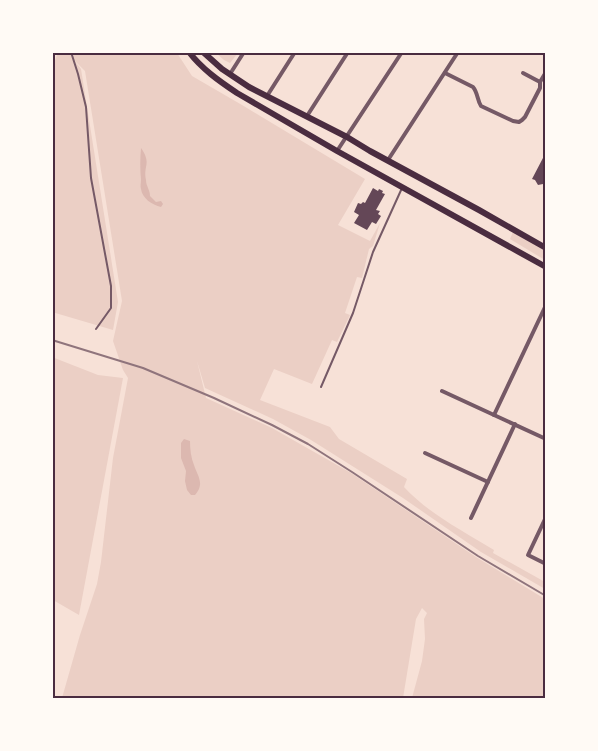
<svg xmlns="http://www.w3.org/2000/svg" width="598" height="751" font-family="Overpass,sans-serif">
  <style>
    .green { fill: #ebcfc5 }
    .water { fill: #dcb8b0 }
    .building { fill: #644757 }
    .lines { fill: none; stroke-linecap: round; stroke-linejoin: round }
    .service { stroke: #755966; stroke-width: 2 }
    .minor { stroke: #755966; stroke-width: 4 }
    .trunk { stroke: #4a2c40; stroke-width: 6 }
    .rail { stroke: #8f747c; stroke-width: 2 }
    .neatline { fill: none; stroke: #4a2c40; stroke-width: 2 }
  </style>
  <rect width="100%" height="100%" fill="#f7e1d7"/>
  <g class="green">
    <path d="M58,53H177L192,76L242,105L365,179L338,225L370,241L380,223L373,246L369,249L362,278L357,277L345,313L350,315L337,342L332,340L312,384L274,369L260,400L330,427L339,439L407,479L404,487C429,514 463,531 494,550L493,553L545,582V589L481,552L403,498L311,440L273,419L205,388L197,361L206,398L272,428L323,457L351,473L476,557L545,599V698H412L422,661L425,639L424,619L427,613L422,608L416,619L403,698H62L80,635L97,584L101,562L113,458L128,378L123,370L113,341L122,301L85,71L74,60L81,69L118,302L113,330L52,312V67Z"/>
    <polygon points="216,53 216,52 238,53 230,63 224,60"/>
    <polygon points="513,232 545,250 545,260 510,239"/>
    <polygon points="52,357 98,375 123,378 79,615 53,600"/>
  </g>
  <g class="water">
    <path d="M141,148C152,164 143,165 146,180C146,186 150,190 150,196L156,202L161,201L163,204L161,207C152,205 142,198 141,189C140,186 141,183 141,180C140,169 140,159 141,148Z"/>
    <path d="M184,439L190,441C190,449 191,458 194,465C198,477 205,484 195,495H191L187,490L185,481L186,471L181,458V443Z"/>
  </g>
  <g class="building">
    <polygon points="544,156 546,157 546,181 543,184 538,185 535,180 532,179"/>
    <polygon points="373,188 378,191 379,189 383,191 382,193 385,194 376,210 380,211 378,214 381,216 376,224 372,222 367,230 354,223 359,215 354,212 358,203 361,204 363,202 365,203"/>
  </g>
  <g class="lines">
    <g class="service">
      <polyline points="71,52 78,74 86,107 91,178 111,286 111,308 96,329"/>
      <polyline points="321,387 353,313 373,252 402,188"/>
    </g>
    <g class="minor">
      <path d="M445,73L473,87C478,93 477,100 481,106L513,121L519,122L522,120L525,117L540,88V82L546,72"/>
      <polyline points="523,73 540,82"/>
      <polyline points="230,74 244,52"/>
      <polyline points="267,96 295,52"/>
      <polyline points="307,116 348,52"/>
      <polyline points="337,151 402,52"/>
      <polyline points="388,160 458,52"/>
      <polyline points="442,391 546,439"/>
      <polyline points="494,415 546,305"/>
      <polyline points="425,453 488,482"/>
      <polyline points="546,517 528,555 546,564"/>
      <polyline points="471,518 515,424"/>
    </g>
    <g class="trunk">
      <path d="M189,52C202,69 219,81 237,93L337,151L546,267"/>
      <polyline points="203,52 222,69 249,87 347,137 370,151 479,210 546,248"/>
    </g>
    <polyline class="rail" points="52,340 143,368 214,398 272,425 308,444 352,472 478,556 546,596"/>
  </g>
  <rect width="598" height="751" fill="none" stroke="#fffaf5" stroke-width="108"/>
  <rect x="54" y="54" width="490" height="643" class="neatline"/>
</svg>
